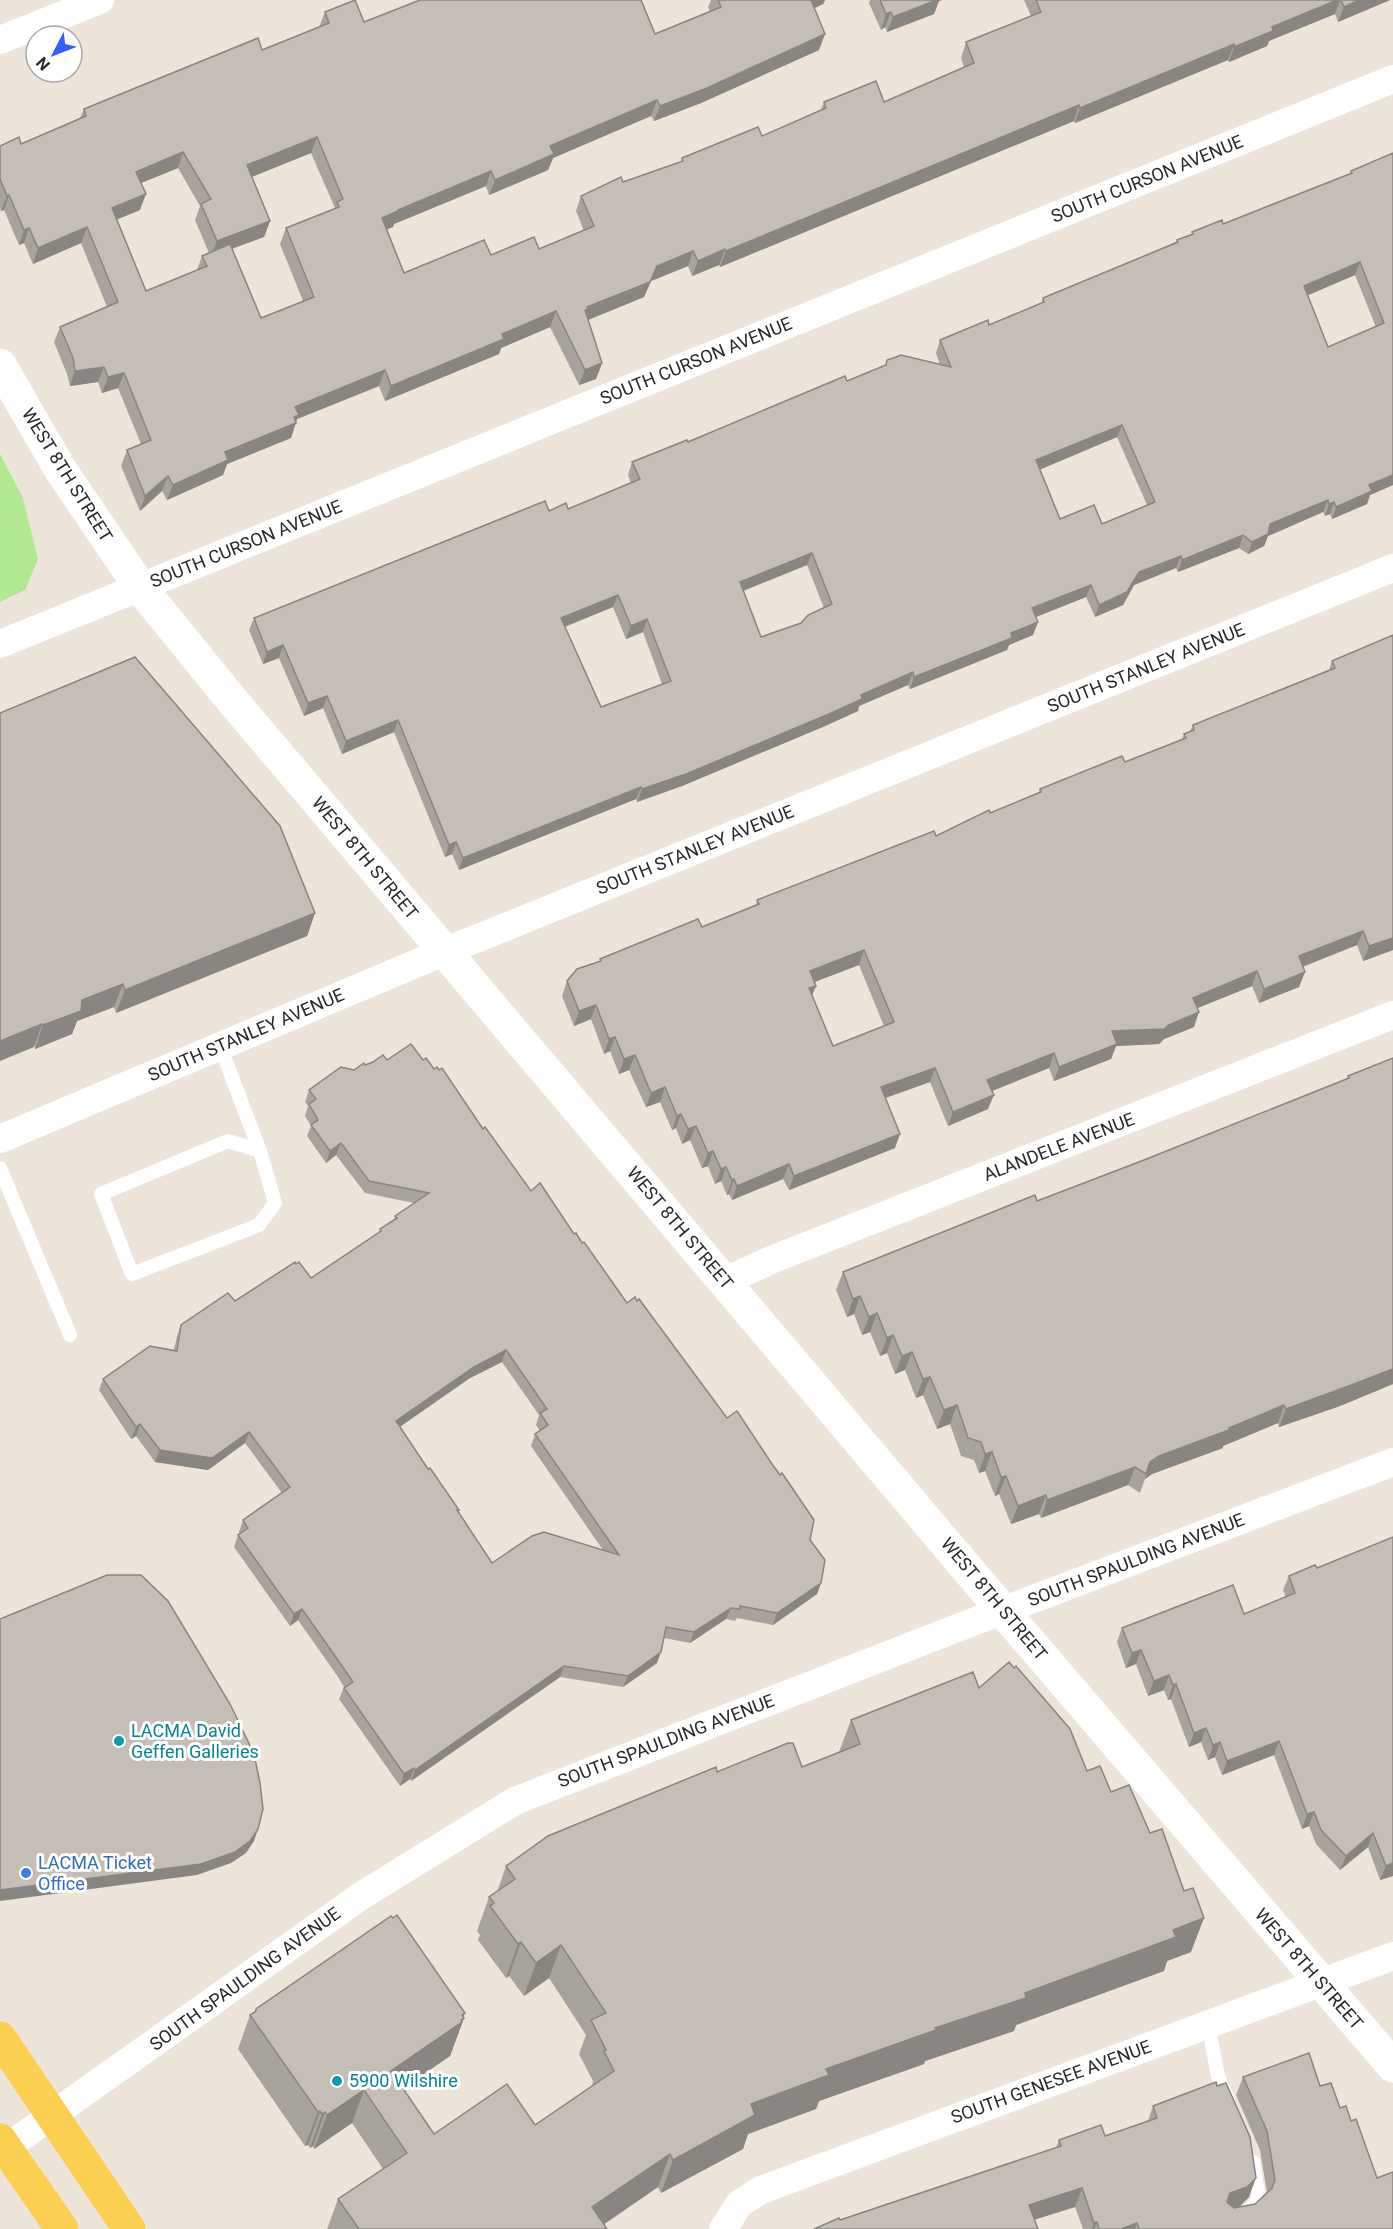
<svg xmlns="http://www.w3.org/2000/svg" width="1393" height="2229" font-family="Roboto,sans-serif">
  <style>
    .green { fill: #b1e892 }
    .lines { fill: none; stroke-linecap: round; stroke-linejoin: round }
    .service { stroke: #fff; stroke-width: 14 }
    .minor { stroke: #fff; stroke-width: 28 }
    .tertiary { stroke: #fff; stroke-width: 33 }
    .primary { stroke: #fbd051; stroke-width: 33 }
    .wall { fill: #a9a39d; fill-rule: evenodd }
    .shaded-wall { fill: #898580 }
    .building { fill: #c4beb7; stroke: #898580; stroke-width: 1.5; fill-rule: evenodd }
    .culture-dot { fill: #0f9aa8; stroke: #fff; stroke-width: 2 }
    .shop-dot { fill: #3f7fe0; stroke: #fff; stroke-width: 2 }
    .labels { text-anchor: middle; stroke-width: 6; stroke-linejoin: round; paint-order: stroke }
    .street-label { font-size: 18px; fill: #292929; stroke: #fff }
    .culture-label { font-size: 18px; fill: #0d838f; stroke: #fff; text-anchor: start }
    .shop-label { font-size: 18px; fill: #366cbe; stroke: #fff; text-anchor: start }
  </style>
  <rect width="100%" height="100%" fill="#ede4da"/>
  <polygon class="green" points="0,454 23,498 38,559 25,590 0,602"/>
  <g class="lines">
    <g class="service">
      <polyline points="220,1046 260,1151 275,1203 259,1225 132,1274 101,1194 228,1141 260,1151"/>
      <polyline points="0,1168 70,1335"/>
      <polyline points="1208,2024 1218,2076 1228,2100"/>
      <polyline points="1247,2212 1259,2200 1253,2162"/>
    </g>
    <g class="minor">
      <polyline points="0,40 100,0"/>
      <polyline points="0,644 1393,79"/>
      <polyline points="0,1139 446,951 1393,568"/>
      <polyline points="726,1281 771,1260 1393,1015"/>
      <polyline points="6,2148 361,1896 515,1801 952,1630 1393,1462"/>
      <polyline points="723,2229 739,2204 761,2190 1393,1956"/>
    </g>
    <polyline class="tertiary" points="0,365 60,469 140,587 231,699 1003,1611 1393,2066"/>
    <g class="primary">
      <polyline points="0,2038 129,2229"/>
      <polyline points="0,2140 62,2229"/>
    </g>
  </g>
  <g class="wall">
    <path d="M711,0H825L823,4L814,8L819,50L701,103L654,121L651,116L553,158L548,170L489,195L486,186L394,224L393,227L387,229L404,273L491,255L539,249L584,231L576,211L581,196L681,162L682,158L762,136L821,110L824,102H884L964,67L961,58L966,42L1031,16L1024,0H1390L1338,22L1335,14L1269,41L1267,46L1229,62L1228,60L1075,123L1074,121L720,267L719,265L692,276L688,266L651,281L644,297L588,320L602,363L596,379L579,385L550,327L501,348L499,354L385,401L379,386L297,419L291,438L227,464L223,475L167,500L162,491L140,511L121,466L127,450L141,444L118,388L102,393L98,382L70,386L67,374L54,342L60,327L107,307L81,243L33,264L24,243L19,245L4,210L1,211L0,208V146L21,144L80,118L84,109L262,50L319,27L325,12L364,22L655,34L710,12L708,7ZM311,153L335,208L286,228L280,244L303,301L261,318L232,249L264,237L270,221L252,177ZM178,168L200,206L195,220L209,253L202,256L197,270L146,291L117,219L140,210L141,183Z"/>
    <polygon points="870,0 942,0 939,1 934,14 887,32 885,27 881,30 869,3"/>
    <path d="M1393,153V485L1370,495L1367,504L1332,519L1330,514L1325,516L1323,512L1268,536L1264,546L1248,554L1239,548L1178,572L1176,568L1134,585L1123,605L1095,617L1086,597L1036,617L1033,635L1009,645L1007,650L910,689L908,685L859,706L858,711L825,726L682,786L637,802L636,799L459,870L452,854L445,857L394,732L342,754L323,708L304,716L279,658L263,664L249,630L254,618L549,511L568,509L631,483L628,475L632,462L847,381L940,365L936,353L940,340L989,325L1041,303L1043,298L1176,242L1177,240L1191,235L1192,232L1223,224L1350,174L1351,171ZM1355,275L1376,327L1328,347L1308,295ZM1117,437L1147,505L1102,524L1060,519L1040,469ZM807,565L824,608L801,623L761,637L743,591ZM613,607L626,639L643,632L662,684L601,707L565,627Z"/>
    <path d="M1393,635V950L1363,961L1357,945L1303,967L1299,987L1259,1003L1252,986L1197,1008L1194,1027L1164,1039L1159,1044L1116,1046L1111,1059L1054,1081L1049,1068L992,1091L988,1109L948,1126L930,1082L886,1098L895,1148L789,1190L783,1179L732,1200L729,1194L727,1195L721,1181L715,1184L708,1166L702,1168L690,1140L682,1144L676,1128L672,1130L660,1102L646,1107L629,1070L619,1074L610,1051L604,1054L591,1019L574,1026L562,996L567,981L599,962L600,959L702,927L756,905L757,900L936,836L1039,792L1040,789L1125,762L1182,740L1184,734L1190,731L1193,725L1329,670L1332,661ZM859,965L884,1026L833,1046L812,995L816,986L814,982Z"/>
    <polygon points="0,713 315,913 307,936 116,1013 114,1007 77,1021 72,1034 35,1049"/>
    <polygon points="1393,1058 1393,1384 1340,1406 1279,1427 1278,1423 1223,1446 1223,1448 1152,1474 1145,1479 1140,1493 1128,1485 1041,1518 1039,1514 1011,1524 999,1494 995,1496 985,1471 979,1473 974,1460 961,1456 950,1424 937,1429 923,1395 916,1398 905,1370 895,1374 887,1353 880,1356 870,1332 862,1335 854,1314 847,1317 836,1290 843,1272 1037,1201 1144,1160 1347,1079 1348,1076"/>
    <path d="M387,1060H423L434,1069L483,1129L531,1191L582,1243L627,1303L810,1540L821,1583L817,1594L773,1625L737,1618L735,1621L726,1619L690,1643L664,1638L657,1663L623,1687L560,1677L411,1781L410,1779L400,1786L339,1699L344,1687L338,1677L298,1620L290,1626L234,1547L238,1535L240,1534L239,1532L243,1520L282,1493L245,1443L208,1470L155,1462L136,1436L131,1439L99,1390L103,1379L174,1350L177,1336L181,1325L235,1301L296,1264L311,1278L379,1232L380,1229L394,1220L395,1216L414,1203L365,1193L336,1155L326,1163L307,1136L311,1126L305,1116L308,1106L305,1102L309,1090L365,1065ZM502,1362L539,1415L536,1425L540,1431L535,1434L531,1446L603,1550L492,1563L400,1427L470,1378Z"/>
    <polygon points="1315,1565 1393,1876 1380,1880 1368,1847 1340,1870 1316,1844 1309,1826 1302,1829 1274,1755 1222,1775 1215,1757 1208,1760 1201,1742 1189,1747 1171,1699 1168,1700 1164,1690 1148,1696 1136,1664 1126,1668 1117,1642 1122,1628 1244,1614 1286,1597 1283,1590 1289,1576"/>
    <polygon points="979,1688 1087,1771 1111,1792 1191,1952 1167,1961 1164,1971 1016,2025 1014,2031 925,2061 924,2064 819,2101 816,2109 748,2134 743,2149 661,2193 658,2187 604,2224 607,2229 327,2229 338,2199 383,2169 352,2123 314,2149 313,2146 310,2148 308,2145 305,2146 238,2049 250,2015 254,2013 256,2009 465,2013 463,2017 464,2018 450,2056 403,2088 434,2134 535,2125 592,2086 593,2081 579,2054 586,2035 549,1978 524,1996 509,1976 506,1978 478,1940 480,1935 477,1931 489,1897 497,1892 506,1866 717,1772 802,1767 839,1752 851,1720"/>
    <polygon points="1243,2077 1320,2086 1340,2108 1393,2229 1083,2229 1075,2207 1034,2220 840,2220 1056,2148 1059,2140 1105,2136 1148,2121 1153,2106 1249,2197 1240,2206 1234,2208 1255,2204 1267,2193 1260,2150 1236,2095"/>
  </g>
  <g class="shaded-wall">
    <polygon points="808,0 825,0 823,4 804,13"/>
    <polygon points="932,0 942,0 939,1 934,14 887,32 893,17"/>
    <polygon points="1337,0 1340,0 1335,14 1269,41 1267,46 1229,62 1234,47 1272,27"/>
    <polygon points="1359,0 1390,0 1338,22 1344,7"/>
    <polygon points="891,12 885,27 881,30 886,14"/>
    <polygon points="825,34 819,50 701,103 654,121 660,106"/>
    <polygon points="1234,44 1228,60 1075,123 1080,108"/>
    <polygon points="657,100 651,116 553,158 548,170 489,195 495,180 550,146"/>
    <polygon points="1079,105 1074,121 720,267 726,251"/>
    <polygon points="317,137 311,153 241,181 247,165"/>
    <polygon points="183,152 178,168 131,187 136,172"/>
    <polygon points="491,171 486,186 394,224 393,227 376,234 382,218 398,210"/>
    <polygon points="146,194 140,210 106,224 112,208"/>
    <polygon points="9,195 4,210 1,211 7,196"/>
    <polygon points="270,221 264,237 211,256 217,241"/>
    <polygon points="87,227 81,243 33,264 38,248"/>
    <polygon points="29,228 24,243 19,245 24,230"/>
    <polygon points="725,249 719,265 692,276 698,261"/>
    <polygon points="693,251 688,266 651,281 644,297 583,322 585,310 587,307 657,266"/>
    <polygon points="1360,262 1355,275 1299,299 1304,286"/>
    <polygon points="556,311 550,327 501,348 499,354 385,401 391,386 502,334"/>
    <polygon points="602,363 596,379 579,385 585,370"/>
    <polygon points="104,367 98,382 70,386 75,371"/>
    <polygon points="385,370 379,386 297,419 291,438 227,464 223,475 167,500 173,485 295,407"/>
    <polygon points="124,373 118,388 102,393 108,377"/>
    <polygon points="1122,425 1117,437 1032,473 1036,460"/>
    <polygon points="1393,475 1393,485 1370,495 1367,504 1332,519 1336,507 1369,485"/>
    <polygon points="168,476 162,491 140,511 145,496"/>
    <polygon points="1328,500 1323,512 1268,536 1264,546 1248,554 1252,542 1270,524"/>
    <polygon points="1334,502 1330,514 1325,516 1329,504"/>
    <polygon points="1243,535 1239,548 1178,572 1182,560"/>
    <polygon points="812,553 807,565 735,594 740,582"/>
    <polygon points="1181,556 1176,568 1134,585 1123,605 1095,617 1099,605 1139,572"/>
    <polygon points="1091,585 1086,597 1028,620 1032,608"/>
    <polygon points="618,595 613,607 556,630 561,618"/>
    <polygon points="647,619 643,632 626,639 631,626"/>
    <polygon points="1038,622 1033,635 1009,645 1007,650 910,689 914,677 1011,633"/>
    <polygon points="283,645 279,658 263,664 267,652"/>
    <polygon points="913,672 908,685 859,706 858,711 825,726 682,786 637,802 642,789"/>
    <polygon points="327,696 323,708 304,716 308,703"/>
    <polygon points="398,720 394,732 342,754 346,741"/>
    <polygon points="641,787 636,799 459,870 463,858"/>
    <polygon points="456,842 452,854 445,857 449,845"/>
    <polygon points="315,913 307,936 116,1013 125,990"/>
    <polygon points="1363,931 1357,945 1293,970 1299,956"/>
    <polygon points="1393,938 1393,950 1363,961 1369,946"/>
    <polygon points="864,950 859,965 804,986 810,971"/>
    <polygon points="1257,971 1252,986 1188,1012 1193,998"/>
    <polygon points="1305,972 1299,987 1259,1003 1264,989"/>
    <polygon points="123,984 114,1007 77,1021 72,1034 35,1049 43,1025 82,1000"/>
    <polygon points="816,986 810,1000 809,988"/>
    <polygon points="596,1005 591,1019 574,1026 579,1011"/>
    <polygon points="1199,1012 1194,1027 1164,1039 1159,1044 1116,1046 1111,1059 1054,1081 1059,1067 1112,1031 1169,1025"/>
    <polygon points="42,1024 34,1047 0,1061 0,1041"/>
    <polygon points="615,1037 610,1051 604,1054 609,1039"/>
    <polygon points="1054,1053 1049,1068 982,1095 987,1080"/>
    <polygon points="635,1055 629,1070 619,1074 624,1059"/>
    <polygon points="935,1068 930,1082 876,1101 881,1087"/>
    <polygon points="665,1087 660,1102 646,1107 651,1093"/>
    <polygon points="994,1095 988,1109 948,1126 953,1112"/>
    <polygon points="681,1114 676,1128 672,1130 677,1116"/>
    <polygon points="696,1126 690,1140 682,1144 688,1129"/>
    <polygon points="900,1134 895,1148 789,1190 794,1176"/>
    <polygon points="341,1143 336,1155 326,1163 330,1151"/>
    <polygon points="713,1151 708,1166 702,1168 708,1153"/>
    <polygon points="789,1164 783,1179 732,1200 737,1186"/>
    <polygon points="726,1167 721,1181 715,1184 721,1169"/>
    <polygon points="734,1179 729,1194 727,1195 732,1180"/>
    <polygon points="860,1296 854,1314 847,1317 853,1299"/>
    <polygon points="877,1313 870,1332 862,1335 869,1317"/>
    <polygon points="893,1335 887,1353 880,1356 887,1338"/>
    <polygon points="506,1350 502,1362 470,1378 392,1432 396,1421 474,1367"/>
    <polygon points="912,1352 905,1370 895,1374 902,1356"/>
    <polygon points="1393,1369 1393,1384 1340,1406 1279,1427 1286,1409"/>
    <polygon points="930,1377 923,1395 916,1398 923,1379"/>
    <polygon points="957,1405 950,1424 937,1429 944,1410"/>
    <polygon points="1284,1405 1278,1423 1223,1446 1223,1448 1152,1474 1145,1479 1150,1462 1159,1456"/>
    <polygon points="140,1424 136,1436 131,1439 136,1427"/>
    <polygon points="249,1432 245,1443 208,1470 155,1462 160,1450"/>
    <polygon points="992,1452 985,1471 979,1473 985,1454"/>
    <polygon points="1135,1467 1128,1485 1041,1518 1047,1500"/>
    <polygon points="1006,1476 999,1494 995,1496 1001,1477"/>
    <polygon points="1046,1495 1039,1514 1011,1524 1018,1506"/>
    <polygon points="821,1583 817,1594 773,1625 777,1613"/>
    <polygon points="731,1608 726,1619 690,1643 694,1632"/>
    <polygon points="302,1609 298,1620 290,1626 294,1614"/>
    <polygon points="1141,1650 1136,1664 1126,1668 1132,1653"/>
    <polygon points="661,1652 657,1663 623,1687 628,1676"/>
    <polygon points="564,1666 560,1677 411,1781 415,1770"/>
    <polygon points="1169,1675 1164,1690 1148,1696 1154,1681"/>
    <polygon points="1176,1684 1171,1699 1168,1700 1173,1685"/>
    <polygon points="1206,1728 1201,1742 1189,1747 1194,1733"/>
    <polygon points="1279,1741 1274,1755 1222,1775 1227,1761"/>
    <polygon points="1220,1742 1215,1757 1208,1760 1213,1745"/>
    <polygon points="414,1768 410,1779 400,1786 404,1774"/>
    <polygon points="1314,1812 1309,1826 1302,1829 1307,1814"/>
    <polygon points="258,1829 254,1841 246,1853 231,1863 197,1875 0,1901 0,1890"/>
    <polygon points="1373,1833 1368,1847 1340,1870 1346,1856"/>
    <polygon points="1393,1863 1393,1876 1380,1880 1386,1866"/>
    <polygon points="1204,1918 1191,1952 1167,1961 1164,1971 1016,2025 1014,2031 925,2061 924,2064 819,2101 816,2109 748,2134 743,2149 661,2193 673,2160 751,2104 826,2069 1025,1993 1173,1930"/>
    <polygon points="521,1942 509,1976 506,1978 518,1944"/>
    <polygon points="561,1945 549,1978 524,1996 536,1963"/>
    <polygon points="465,2013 462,2019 464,2018 450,2056 379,2105 391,2071"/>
    <polygon points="364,2090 352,2123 314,2149 327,2115"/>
    <polygon points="320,2111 308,2145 305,2146 318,2112"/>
    <polygon points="325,2112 313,2146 310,2148 322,2114"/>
    <polygon points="670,2154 658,2187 597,2229 592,2207"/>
    <polygon points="1256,2178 1249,2197 1240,2206 1223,2211 1230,2193"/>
    <polygon points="1082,2188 1075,2207 1023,2223 1029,2205"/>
    <polygon points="1097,2222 1094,2229 1092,2229 1094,2223"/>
    <polygon points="1137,2223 1135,2229 1121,2229"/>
  </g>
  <g class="building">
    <path d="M355,0L364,22L420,0H641L655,34L721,7L718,0H811L825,34L707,88L660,106L657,100L550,146L554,154L495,180L491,171L398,210V211L382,218L404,273L484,240L491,255L534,237L539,249L594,226L581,196L621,177L623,182L683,161L682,158L758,127L762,136L826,108L824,102L876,81L884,102L974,63L966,42L1041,12L1036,0H1337L1272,27L1273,31L1234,47V44L1080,108L1079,105L726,251L725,249L698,261L693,251L657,266L650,282L587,307L588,309L585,310L602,363L585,370L556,311L502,334L504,339L391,386L385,370L295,407L299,415L294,417L296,423L225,452L228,460L173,485L168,476L145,496L127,450L151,440L124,373L108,377L104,367L75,371L73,358L60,327L118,302L87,227L38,248L29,228L24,230L9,195L7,196L0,179V146L19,137L21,144L86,116L84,109L258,38L262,50L329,23L325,12ZM317,137L343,199L337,202L339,207L286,228L314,297L261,318L230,244L202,256L207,266L146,291L112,208L146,194L136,172L183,152L211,199L201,204L217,241L270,221L247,165Z"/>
    <polygon points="880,0 937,0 893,17 891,12 886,14"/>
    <polygon points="1341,0 1359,0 1344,7"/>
    <path d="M1393,153V475L1369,485L1372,491L1336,507L1334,502L1329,504L1328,500L1270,524L1268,534L1252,542L1243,535L1182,560L1181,556L1139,572L1127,592L1099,605L1091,585L1032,608L1038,622L1011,633L1012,638L914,677L913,672L861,695L862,699L829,714L686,774L642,789L641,787L463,858L456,842L449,845L398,720L346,741L327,696L308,703L283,645L267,652L254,618L545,501L549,511L566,503L568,509L640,479L632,462L687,440L688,442L845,376L847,381L886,365L887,360L896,357L901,355L951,367L940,340L988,320L989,325L1044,302L1043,298L1178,242L1177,240L1193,234L1192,232L1222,220L1223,224L1352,173L1351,171ZM1360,262L1384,323L1328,347L1304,286ZM1122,425L1155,502L1102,524L1094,505L1060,519L1036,460ZM812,553L832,604L808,615L801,623L761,637L740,582ZM618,595L631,626L647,619L671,681L601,707L561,618Z"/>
    <path d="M1393,635V938L1369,946L1363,931L1299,956L1305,972L1264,989L1257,971L1193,998L1199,1012L1169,1025L1164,1029L1112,1031L1117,1044L1059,1067L1054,1053L987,1080L994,1095L953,1112L935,1068L881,1087L900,1134L794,1176L789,1164L737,1186L734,1179L732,1180L726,1167L721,1169L713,1151L708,1153L696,1126L688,1129L681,1114L677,1116L665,1087L651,1093L635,1055L624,1059L615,1037L609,1039L596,1005L579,1011L567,981L577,969L601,961L600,959L698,919L702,927L759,904L757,900L934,831L936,836L989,810L990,813L1041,792L1040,789L1122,756L1125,762L1186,738L1184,734L1194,730L1193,725L1335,668L1332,661ZM864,950L894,1022L833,1046L809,988L816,986L810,971Z"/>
    <polygon points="135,657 280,826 315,913 125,990 123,984 82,1000 81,1011 43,1025 42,1024 0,1041 0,713"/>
    <path d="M411,1044L423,1060L426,1058L434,1069L437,1067L439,1070L442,1068L483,1129L485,1127L531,1191L540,1183L574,1234L576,1233L582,1243L584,1242L627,1303L635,1297L637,1301L639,1299L727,1418L737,1411L772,1464L780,1475L782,1473L814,1520L810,1540L825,1560L821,1583L777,1613L740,1606V1609L731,1608L694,1632L666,1627L661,1652L628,1676L564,1666L415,1770L414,1768L404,1774L344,1688L353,1682L342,1666L302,1609L294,1614L238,1535L248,1528L243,1520L290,1487L249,1432L212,1458L160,1450L140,1424L136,1427L103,1379L150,1346L177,1351L181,1325L228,1293L235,1301L295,1262L296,1264L299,1262L311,1278L381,1231L380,1229L397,1218L395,1216L429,1193L369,1181L341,1143L330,1151L311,1125L318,1120L309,1104L316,1099L309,1090L341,1067L354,1070L364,1063L365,1065L373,1062L383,1055L387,1060ZM506,1350L547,1409L540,1413L548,1425L535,1434L619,1555L544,1532L532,1536L492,1563L457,1510H459L430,1468L428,1469L396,1421L474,1367Z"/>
    <polygon points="1393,1058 1393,1369 1346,1387 1286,1409 1284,1405 1229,1428 1229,1430 1159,1456 1150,1462 1146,1474 1135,1467 1047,1500 1046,1495 1018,1506 1006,1476 1001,1477 992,1452 985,1454 981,1442 968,1438 957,1405 944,1410 930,1377 923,1379 912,1352 902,1356 893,1335 887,1338 877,1313 869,1317 860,1296 853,1299 843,1272 1035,1195 1037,1201 1144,1160 1349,1078 1348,1076"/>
    <polygon points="1393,1537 1393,1863 1386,1866 1373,1833 1346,1856 1321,1830 1314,1812 1307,1814 1279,1741 1227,1761 1220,1742 1213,1745 1206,1728 1194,1733 1176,1684 1173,1685 1169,1675 1154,1681 1141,1650 1132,1653 1122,1628 1233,1585 1244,1614 1295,1593 1289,1576 1315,1565 1317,1568"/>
    <polygon points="107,1575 141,1575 168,1601 230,1704 254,1754 260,1783 263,1809 258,1829 250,1841 235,1852 201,1864 0,1890 0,1619"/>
    <polygon points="1009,1662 1014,1668 1016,1666 1070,1729 1087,1771 1100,1766 1111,1792 1129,1785 1150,1833 1162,1829 1184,1891 1193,1888 1204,1918 1173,1930 1176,1937 1025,1993 1026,1998 935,2028 936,2030 826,2069 829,2075 751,2104 755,2115 673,2160 670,2154 592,2207 607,2229 359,2229 338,2199 407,2153 364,2090 327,2115 325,2112 322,2114 320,2111 318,2112 250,2015 256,2011 256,2009 391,1916 393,1918 397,1915 465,2013 462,2015 464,2018 461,2020 462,2022 391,2071 434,2134 507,2084 535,2125 614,2071 604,2051 606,2050 591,2020 606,2013 561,1945 536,1963 521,1942 518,1944 490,1906 494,1903 489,1897 515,1879 506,1866 548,1836 716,1767 717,1772 788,1743 793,1743 802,1767 860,1744 851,1720 973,1672 979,1688"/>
    <polygon points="1309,2053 1320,2086 1331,2083 1340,2108 1346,2106 1351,2121 1356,2119 1377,2178 1393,2172 1393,2229 1139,2229 1137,2223 1121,2229 1099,2229 1097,2222 1094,2223 1082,2188 1029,2205 1038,2229 814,2229 839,2218 840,2220 1061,2146 1059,2140 1101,2125 1105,2136 1157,2118 1153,2106 1216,2082 1217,2086 1226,2083 1250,2137 1256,2178 1247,2187 1230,2193 1227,2202 1234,2208 1255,2204 1272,2188 1275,2180 1267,2131 1243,2077"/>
  </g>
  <g class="culture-dot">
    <circle cx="119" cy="1741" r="6"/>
    <circle cx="337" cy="2081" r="6"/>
  </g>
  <circle class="shop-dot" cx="26" cy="1873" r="6"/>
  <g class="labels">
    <g class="street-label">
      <text transform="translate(1147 179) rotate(-22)" y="6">SOUTH CURSON AVENUE</text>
      <text transform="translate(696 361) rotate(-22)" y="6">SOUTH CURSON AVENUE</text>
      <text transform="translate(67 475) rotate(58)" y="6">WEST 8TH STREET</text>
      <text transform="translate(246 544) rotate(-22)" y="6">SOUTH CURSON AVENUE</text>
      <text transform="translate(1146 668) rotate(-22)" y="6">SOUTH STANLEY AVENUE</text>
      <text transform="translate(695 850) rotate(-22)" y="6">SOUTH STANLEY AVENUE</text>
      <text transform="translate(365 858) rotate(50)" y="6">WEST 8TH STREET</text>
      <text transform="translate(246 1035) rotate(-23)" y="6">SOUTH STANLEY AVENUE</text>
      <text transform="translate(1059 1147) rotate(-21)" y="6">ALANDELE AVENUE</text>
      <text transform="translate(680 1228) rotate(50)" y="6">WEST 8TH STREET</text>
      <text transform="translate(1136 1560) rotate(-21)" y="6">SOUTH SPAULDING AVENUE</text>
      <text transform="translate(994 1599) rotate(50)" y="6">WEST 8TH STREET</text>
      <text transform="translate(666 1741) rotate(-21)" y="6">SOUTH SPAULDING AVENUE</text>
      <text transform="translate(1309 1969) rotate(49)" y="6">WEST 8TH STREET</text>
      <text transform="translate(245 1979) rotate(-36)" y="6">SOUTH SPAULDING AVENUE</text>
      <text transform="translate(1051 2082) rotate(-20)" y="6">SOUTH GENESEE AVENUE</text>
    </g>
    <g class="culture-label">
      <text x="131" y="1737">LACMA David<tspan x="131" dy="21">Geffen Galleries</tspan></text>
      <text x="349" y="2087">5900 Wilshire</text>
    </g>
    <g class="shop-label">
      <text x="38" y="1869">LACMA Ticket<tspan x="38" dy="21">Office</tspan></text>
    </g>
  </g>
  <g transform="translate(54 54) rotate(228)"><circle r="28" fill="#ffffff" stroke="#a9a9a9" stroke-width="1.5"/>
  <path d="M0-4.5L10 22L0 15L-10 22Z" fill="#355eff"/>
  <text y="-9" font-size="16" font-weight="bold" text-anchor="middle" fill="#292929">N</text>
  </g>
</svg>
